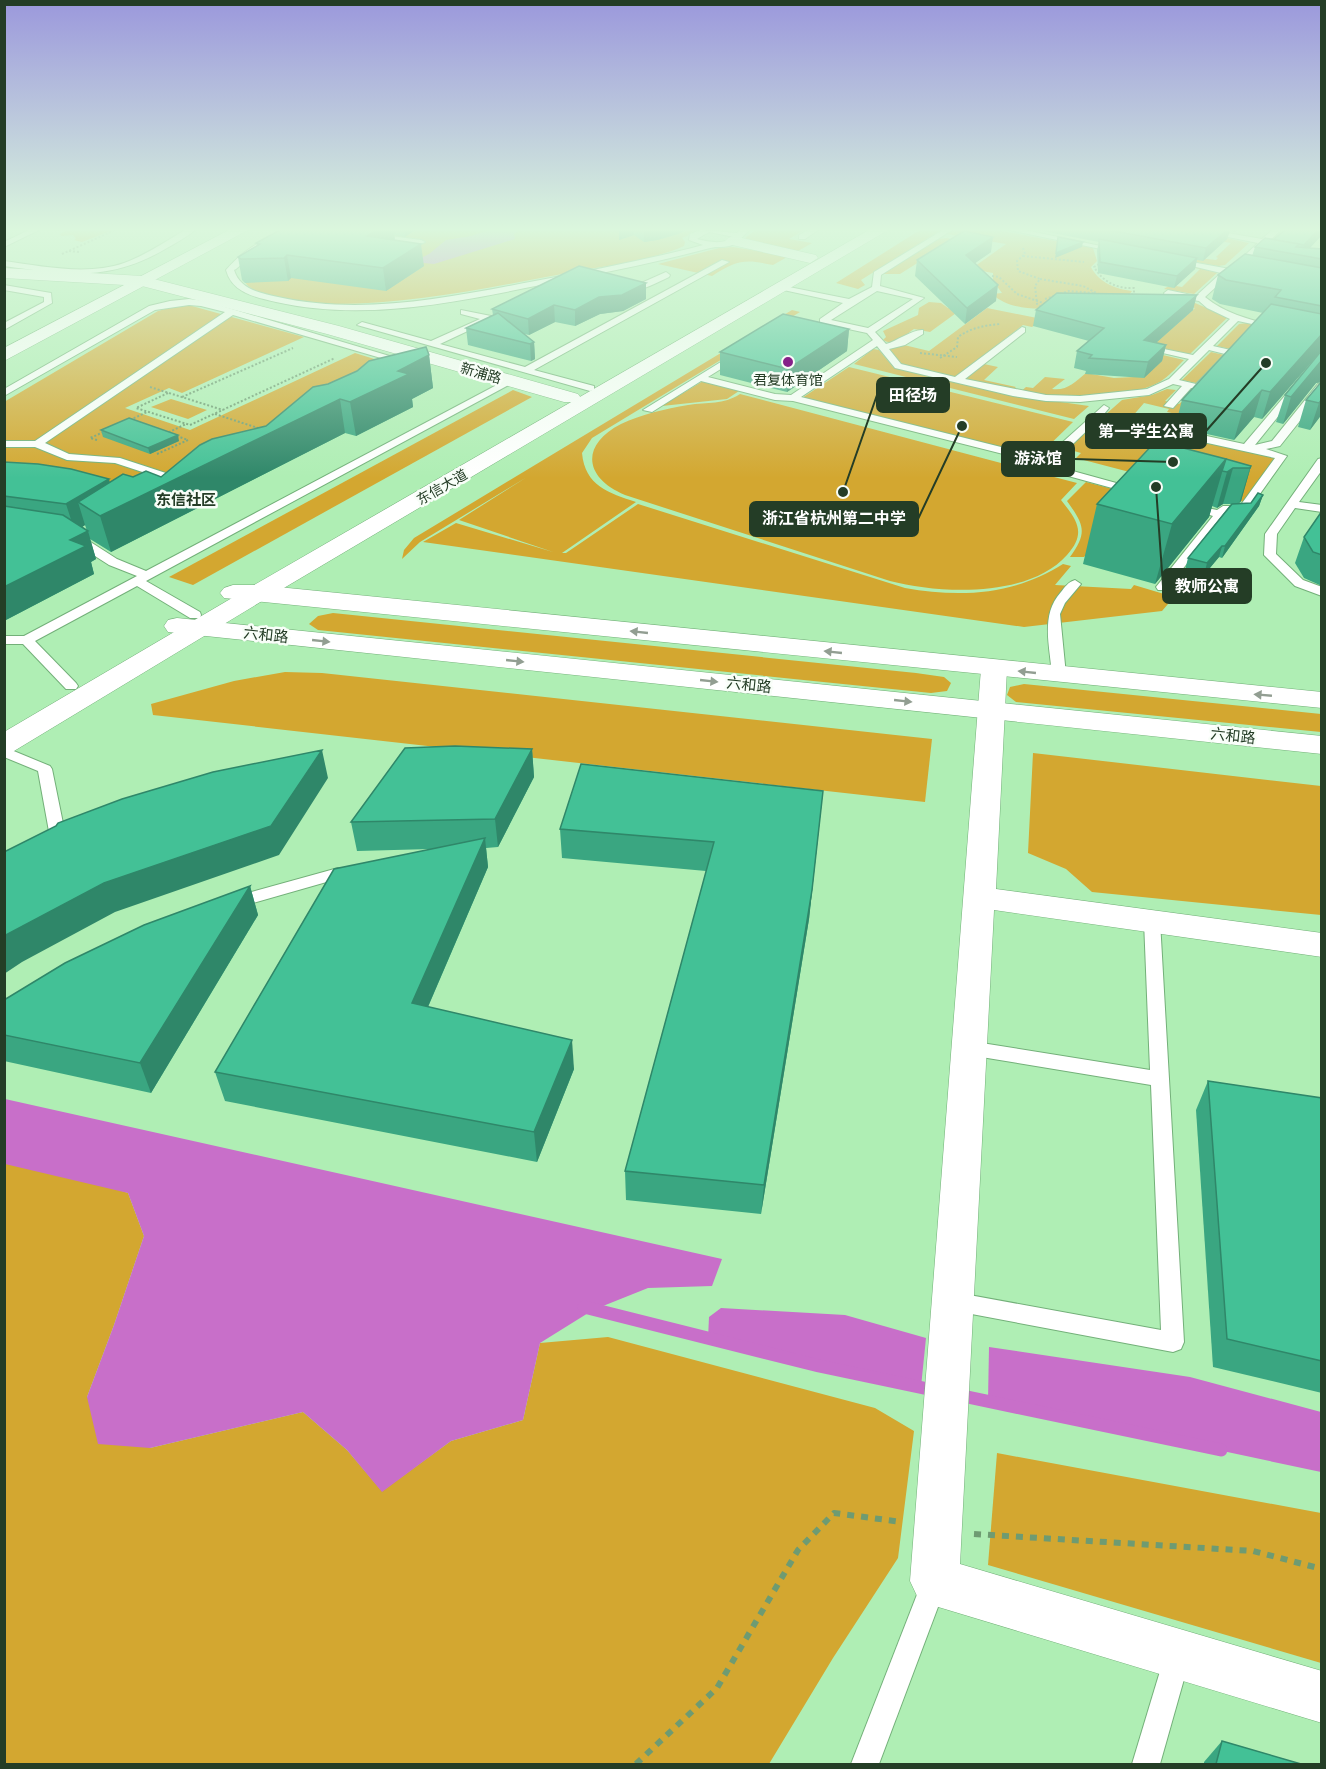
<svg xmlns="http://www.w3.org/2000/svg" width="1326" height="1769" font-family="'Titillium Web','Noto Sans SC',sans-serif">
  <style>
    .green { fill: #d3a730 }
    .water { fill: #c86fc9 }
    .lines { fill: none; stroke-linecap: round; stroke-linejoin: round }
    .stream { stroke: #c86fc9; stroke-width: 13 }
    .service-casing { stroke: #73b079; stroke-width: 2 }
    .minor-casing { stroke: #73b079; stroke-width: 1 }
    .tertiary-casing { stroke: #73b079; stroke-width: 1 }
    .secondary-casing { stroke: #73b079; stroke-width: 1 }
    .primary-casing { stroke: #73b079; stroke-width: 1 }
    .path-far1 { stroke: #6e9b72; stroke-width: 2; stroke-dasharray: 2 2; stroke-linecap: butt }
    .path { stroke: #6e9b72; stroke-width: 6; stroke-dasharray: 7 7; stroke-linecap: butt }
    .service { fill: #fff; fill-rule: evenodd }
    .minor { fill: #fff; fill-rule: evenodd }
    .tertiary { fill: #fff; fill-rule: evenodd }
    .secondary { fill: #fff; fill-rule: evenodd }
    .primary { fill: #fff; fill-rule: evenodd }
    .wall { fill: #3aa681; fill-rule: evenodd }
    .shaded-wall { fill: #2f8769 }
    .building { fill: #43c196; stroke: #2f8769; stroke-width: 1.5 }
    .oneway { fill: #929e92 }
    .poi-dot { fill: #862189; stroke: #f8fef8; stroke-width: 2 }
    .labels { text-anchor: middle; stroke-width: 5; stroke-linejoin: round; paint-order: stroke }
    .far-street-label { font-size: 14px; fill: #243d26; stroke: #f8fef8 }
    .far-poi-label { font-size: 14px; fill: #243d26; stroke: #f8fef8 }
    .far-quarter-label { font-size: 15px; font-weight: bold; fill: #243d26; stroke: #f8fef8 }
    .street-label { font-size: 15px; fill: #243d26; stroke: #f8fef8 }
    .leader { fill: none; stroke: #243d26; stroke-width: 2 }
    .callout-dot { fill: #243d26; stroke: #f8fef8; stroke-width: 2 }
    .callout { fill: #243d26; stroke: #243d26; stroke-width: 2 }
    .callout-label { font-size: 16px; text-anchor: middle; font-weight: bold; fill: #fff }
  </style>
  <rect width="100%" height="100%" fill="#afeeb4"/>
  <g class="green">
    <polygon points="56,230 113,230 82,242 74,240 76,239 73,235 61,236 60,234 65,231"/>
    <path d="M300,230H699L682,238L685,242L684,246C650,261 610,265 573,272C496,286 416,304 337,304C316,304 264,300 248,286C245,283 243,278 241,274L245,263Z"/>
    <polygon points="756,230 804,230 789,239 812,243 798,251 745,241 746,237"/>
    <polygon points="920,230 941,230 861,280 865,285 858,289 836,283"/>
    <path d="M953,230H998L1093,248L1097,261L1091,267C1099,283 1116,289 1132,291L1129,295C1090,301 1024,323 992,294L1002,293L993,281V273L971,269L1006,244L947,234Z"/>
    <polygon points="1218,236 1249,243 1225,265 1218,266 1122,249 1216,260 1218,258 1216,257 1231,243 1214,240"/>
    <polygon points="947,238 954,240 900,274 882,274 939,239"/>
    <path d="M733,247L789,256L773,265C744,259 738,260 712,276L658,264L719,248Z"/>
    <polygon points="1119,252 1214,270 1217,273 1194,294 1164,289 1170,285 1182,287 1200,269"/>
    <polygon points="1157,296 1195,303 1228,317 1190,354 1152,346 1195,308 1154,299"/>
    <path d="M929,302L941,303L948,308H963L930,332L914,329C904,336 895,347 883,340L886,337L883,331L918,315L919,308Z"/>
    <polygon points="176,306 192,306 304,337 182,393 169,388 125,408 190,430 355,353 397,366 152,482 5,484 4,402 158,311"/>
    <polygon points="987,308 1042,319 1032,327 1023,325 956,377 903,365 888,348 904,345 929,351"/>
    <path d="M792,310L800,312L592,438L582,453C585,486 609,493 636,502L562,553H566L638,504L905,588C961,598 1014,595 1063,564L1071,566L1055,585L1131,589L1134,585L1174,597L1162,611L1024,627L423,542L456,523L553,552L459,520L527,477L420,542L402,559L404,550L414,538Z"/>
    <polygon points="1247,323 1319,338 1243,352 1217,346 1239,324"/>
    <polygon points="873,349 879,350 893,367 1011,395 1089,406 1074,419 854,364"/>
    <path d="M1146,351L1184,360C1178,366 1171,374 1164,379C1135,401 1054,397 1019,393L1026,387L1033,388L1045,377L1065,379L1052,389C1067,391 1075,382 1086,373L1114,378L1134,377Z"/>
    <polygon points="1211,352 1224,355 1196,383 1182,380"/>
    <polygon points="984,364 998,367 984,380 1016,387 1011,391 963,380"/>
    <polygon points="849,367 1073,422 1036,458 802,398"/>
    <polygon points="703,381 739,391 727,399 662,406"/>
    <polygon points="1167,389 1176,390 1165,401 1179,404 1189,395 1185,416 1167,412 1169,409 1144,403 1131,418 1232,442 1105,415 1122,400 1152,395"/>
    <polygon points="513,390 532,397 193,585 169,577"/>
    <path d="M740,394L1077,483L1061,500C1077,520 1087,533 1067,555C1029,598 940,594 890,581L625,495C584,478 580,445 621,424C642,414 665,409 688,405C708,402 723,405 740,394Z"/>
    <polygon points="171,399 207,410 188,419 151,407"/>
    <polygon points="1103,419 1116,421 1277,458 1248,503 1076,458 1081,453 1067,449 1098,421"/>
    <path d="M1086,482L1140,496L1084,557H1070C1088,532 1084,525 1067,501Z"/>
    <polygon points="333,613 916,673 944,677 951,683 947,691 931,693 318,630 309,624 318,616"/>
    <polygon points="285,672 322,673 932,739 925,802 153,715 151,704 234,681"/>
    <polygon points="1024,684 1321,714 1321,732 1016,702 1007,695 1010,687"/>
    <polygon points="1033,753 1321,786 1321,915 1092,892 1066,869 1028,853"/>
    <polygon points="5,1151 128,1193 144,1236 114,1325 87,1397 150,1448 303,1412 347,1450 382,1491 451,1441 523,1420 540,1343 608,1337 875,1408 914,1431 898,1558 833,1658 769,1764 5,1764"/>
    <polygon points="997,1453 1321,1513 1321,1663 988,1565"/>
  </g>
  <g class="water">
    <polygon points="489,230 519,230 514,234 515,239 434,264 413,262 429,254 446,240 471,236"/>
    <polygon points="5,1099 722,1259 712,1286 648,1288 593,1310 540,1343 523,1420 451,1441 382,1492 347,1450 303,1412 150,1448 98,1444 87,1397 114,1325 144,1236 128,1193 5,1164"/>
    <polygon points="721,1308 845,1315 926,1338 921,1387 708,1339 709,1317"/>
    <polygon points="989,1347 1190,1377 1321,1412 1321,1472 988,1401"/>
  </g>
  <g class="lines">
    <g class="stream">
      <polyline points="584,1307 819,1366 933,1390"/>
      <polyline points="958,1395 1221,1450"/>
    </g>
    <defs>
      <g id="service">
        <polygon points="29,230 39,230 4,247 4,242"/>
        <path d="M185,230H195C187,237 177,242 167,248C110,282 68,275 4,266V261C42,266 87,276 124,263C146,255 165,242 185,230Z"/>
        <path d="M284,230H294L263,246L236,269L234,270C240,290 261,293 278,297C363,316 451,297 535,281C588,271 640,261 692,248L703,245L689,240L690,234L701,230L737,233L740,230H749C744,235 739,242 732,245C725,248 717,246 710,248C669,259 628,268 586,276C485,295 378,325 276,302C255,297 232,293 226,270C242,251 262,240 284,230ZM709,232L734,237C723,245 710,242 697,239Z"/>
        <polygon points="808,230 818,230 805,239 799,239 799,235"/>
        <path d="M943,230H952L881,275L880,286L924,298L875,332L886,344C897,341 913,329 923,330V334L905,345L889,349L901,364L955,377L1022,327L1025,328V332L965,379L1046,395L1080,396L1147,389L1169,379L1189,359L1154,351V347L1193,355L1230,319L1207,308L1199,301L1165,295L1164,293L1168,290L1196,296L1221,273L1171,261L1175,259L1230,269L1258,243L1193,230H1210L1262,239L1272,230H1281L1237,271L1250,273V277L1230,274L1205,297C1237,323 1282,326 1322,333V339L1238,321L1213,346L1235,351V355L1202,389L1191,388L1173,408L1164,406L1182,386L1173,384L1149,395L1080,402L1046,401L1013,396L895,368L877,346L801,397L1045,458L1104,405L1109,408L1104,414L1244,444L1322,352V362L1255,445L1272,441L1318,384L1322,383V393L1280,446L1266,449L1287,456L1247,512L1227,513L1166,590H1158L1156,587L1213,516L1187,508V504L1217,510L1223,506H1240L1275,458L1099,419L1051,465L1138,489L1140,491L1134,494L1039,468V463L793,401L775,400L701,381L652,412L643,410L737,352L740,353V357L708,377L775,394L791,395L873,340L867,333L820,323V319L843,303L779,289V285L849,299L872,287L874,272ZM877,291L913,299L868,328L831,320ZM1209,350L1225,354L1196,384L1179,380Z"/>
        <polygon points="1009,230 1025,230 1124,251 1120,253"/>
        <polygon points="375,234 421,240 425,242 421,244 372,238 371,236"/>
        <polygon points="722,260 729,262 534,370 594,386 594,390 590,391 357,325 362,322 431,341 480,319 461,314 461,310 491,316 491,320 440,344 525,367"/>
        <path d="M666,272L670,275L669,277C656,283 634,296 621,288L639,284Z"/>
        <polygon points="4,285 51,293 52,303 4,330 4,323 44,302 44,297 4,290"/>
        <polygon points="189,299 205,301 413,363 405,365 233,315 45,443 69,454 120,458 178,477 178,481 170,481 115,463 67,460 35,447 4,447 4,441 35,441 225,312 201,306 189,305 155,310 4,396 4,389 149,306 170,301"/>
        <polygon points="508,379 516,381 146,581 200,612 201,615 200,618 190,618 137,586 35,641 76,683 78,686 76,689 66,689 23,644 4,644 4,636 24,636 137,576 109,565 70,540 70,534 78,534 117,559 146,571"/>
        <polygon points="1322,458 1322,470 1299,502 1322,505 1322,512 1295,508 1277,534 1276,554 1303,580 1322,587 1322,596 1295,586 1264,555 1265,534 1318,459"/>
        <path d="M1075,580L1081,584L1065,603L1060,614L1066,675L1059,679L1052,675C1050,646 1040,615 1061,592C1065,587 1068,582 1075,580Z"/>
        <polygon points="4,747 50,766 52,769 68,848 66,852 54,852 52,848 38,771 4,757"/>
        <polygon points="338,868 344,869 346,873 344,877 232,909 226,907 224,903 226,899"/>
        <polygon points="1152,915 1158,917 1160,921 1184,1342 1181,1349 1173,1352 945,1309 942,1302 945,1295 953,1292 1161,1330 1151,1085 969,1055 962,1053 960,1048 962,1043 969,1041 1150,1070 1144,921 1146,917"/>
        <polygon points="934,1570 943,1574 947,1583 879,1764 851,1764 925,1574"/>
        <polygon points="1177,1645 1186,1649 1190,1658 1160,1764 1132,1764 1164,1658 1168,1649"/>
      </g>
      <g id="minor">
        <polygon points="229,230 248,230 4,361 4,348"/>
        <polygon points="733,236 816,255 818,258 810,263 728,244 725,241 728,238"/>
        <polygon points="994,661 1003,663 1007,669 996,889 1322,933 1322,957 994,910 960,1564 1322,1671 1322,1723 935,1606 918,1598 910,1581 981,669 985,663"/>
      </g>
      <polygon id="tertiary" points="4,268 142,276 339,326 578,394 581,398 578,402 564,402 327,334 142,286 4,278"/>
      <g id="secondary">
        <polygon points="233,585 258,585 1322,692 1322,708 224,598 220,593 224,588"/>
        <polygon points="177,618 1322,736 1322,754 168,632 164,626 168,620"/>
      </g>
      <polygon id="primary" points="869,230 888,230 267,598 14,751 4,754 4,732 249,588"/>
    </defs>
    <use href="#service" class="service-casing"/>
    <use href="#minor" class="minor-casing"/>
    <use href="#tertiary" class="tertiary-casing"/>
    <use href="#secondary" class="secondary-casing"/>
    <use href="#primary" class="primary-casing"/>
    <g class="path-far1">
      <polyline points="1023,248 1025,254 1017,261 1018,271 1040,279 1035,286 1037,304 1042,308"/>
      <polyline points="69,251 79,252"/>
      <polyline points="62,254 115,230"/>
      <polyline points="1023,256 1084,262"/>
      <path d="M1099,264L1094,267C1103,282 1117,289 1134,288V293L1129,297"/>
      <polyline points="992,276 999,277 1017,294 1049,305"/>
      <polyline points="1040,279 1083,286 1102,296"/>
      <polyline points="1045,299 1069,291 1094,293"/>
      <polyline points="920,353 957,357"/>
      <path d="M940,358L957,347L958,337C971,328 985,325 1001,324"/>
      <polyline points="150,387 223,410"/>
      <polyline points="168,393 136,408 190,425 335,358"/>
      <polyline points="182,397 293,348"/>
      <polyline points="215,414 261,429"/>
      <polyline points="130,420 147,412"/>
      <polyline points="165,434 186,424"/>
      <polyline points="97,440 90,438 106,431"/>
      <polyline points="157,454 188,440 174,435"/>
    </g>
    <g class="path">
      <polyline points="974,1534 1253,1551 1322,1569"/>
      <polyline points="636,1764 717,1688 798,1550 834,1513 902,1522"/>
    </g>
    <use href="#service" class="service"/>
    <use href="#minor" class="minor"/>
    <use href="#tertiary" class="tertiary"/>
    <use href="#secondary" class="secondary"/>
    <use href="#primary" class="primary"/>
  </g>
  <g class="wall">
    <polygon points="280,230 415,230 405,237 394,235 395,240 424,266 386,291 291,278 288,281 245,283 242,280 238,257 257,246 256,243"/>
    <polygon points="619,230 686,230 678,234 657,240 644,242 634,235 619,240"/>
    <polygon points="1037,230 1238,230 1235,232 1230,231 1227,239 1203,261 1197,260 1195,269 1174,288 1098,273 1097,250 1099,242"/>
    <polygon points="1322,230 1322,235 1310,248 1322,249 1322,350 1262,419 1254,417 1234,440 1175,427 1182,400 1263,313 1220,304 1212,299 1218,275 1252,256 1255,247 1273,240"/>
    <polygon points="991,252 975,263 996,301 965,324 915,276 917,260"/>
    <polygon points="646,299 623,311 600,314 575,326 555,322 529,335 524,334 534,342 535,359 531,361 468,345 466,328 493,315 492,309"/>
    <polygon points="1036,310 1193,310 1156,343 1166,345 1162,361 1144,378 1085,374 1086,371 1074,368 1077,351 1089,341 1033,326"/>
    <polygon points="849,329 847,351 787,392 720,375 720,352"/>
    <polygon points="1322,350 1322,414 1310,430 1298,427 1306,400 1321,382 1316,383 1283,424 1276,422 1285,395"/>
    <path d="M429,355L433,388L412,399L413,407L356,436L345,433L111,552L90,539L96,559L91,562L94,574L4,621V462L110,483L133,477H161L266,426ZM85,525L87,531L82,527Z"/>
    <polygon points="101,430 179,441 150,454 103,437"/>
    <polygon points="1156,441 1251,466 1241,501 1239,503 1251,503 1263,495 1259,506 1222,558 1219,557 1204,575 1185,570 1188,558 1231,504 1223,504 1217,508 1212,506 1209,517 1155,584 1083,564 1097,504"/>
    <polygon points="1322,511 1322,586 1304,578 1295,563 1304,537"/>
    <polygon points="532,749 534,777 498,847 486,848 488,867 428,1007 574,1069 537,1162 225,1101 215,1072 431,849 357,851 351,822"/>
    <polygon points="823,791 809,919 761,1214 626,1200 625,1171 706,871 562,858 560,829"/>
    <polygon points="250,886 258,915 151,1093 4,1061 4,1000"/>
    <polygon points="1208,1081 1322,1098 1322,1393 1213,1367 1196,1110"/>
    <polygon points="1222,1741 1301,1764 1204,1764 1204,1762"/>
  </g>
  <g class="shaded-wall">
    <polygon points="377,230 394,230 395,243 367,236"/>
    <polygon points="404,230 415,230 405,237"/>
    <polygon points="619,230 634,230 634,235 619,240"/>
    <polygon points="644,230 686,230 678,234 657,240 644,242"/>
    <polygon points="1227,230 1230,230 1227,239 1203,261 1206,248"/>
    <polygon points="1318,230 1322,230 1322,235 1303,255 1301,255 1304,245"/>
    <polygon points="993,237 991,252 964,271 966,255"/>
    <polygon points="1083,242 1082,247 1055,258 1056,253"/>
    <polygon points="421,244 424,266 386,291 383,268"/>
    <polygon points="287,255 291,278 288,281 284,258"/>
    <polygon points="1197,258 1195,269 1174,288 1177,276"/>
    <polygon points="646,283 646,299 623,311 600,314 575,326 575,310 599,297"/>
    <polygon points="998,285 996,301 965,324 967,308"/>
    <polygon points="1197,295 1193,310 1140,357 1144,340"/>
    <polygon points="554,305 555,322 529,335 528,319"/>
    <polygon points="849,329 847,351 787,392 788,369"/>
    <polygon points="1322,334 1322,350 1262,419 1270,392"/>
    <polygon points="534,342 535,359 531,361 530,344"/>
    <polygon points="1166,345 1162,361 1144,378 1148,362"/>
    <polygon points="429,355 433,388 412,399 413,407 356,436 350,402 398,371"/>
    <polygon points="1322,360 1322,382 1316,383 1283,424 1291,397"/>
    <polygon points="1262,390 1254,417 1234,440 1242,412"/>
    <polygon points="340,399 345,433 111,552 100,516 78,502 85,525 75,532 66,504 109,479 116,506"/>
    <polygon points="1322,399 1322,414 1310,430 1319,403"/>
    <polygon points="178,435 179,441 150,454 148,448"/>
    <polygon points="1226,459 1209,517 1155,584 1172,524"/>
    <polygon points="1251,466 1241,501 1239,504 1250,468"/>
    <polygon points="1233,468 1223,504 1217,508 1227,472"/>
    <polygon points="1263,495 1259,506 1222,558 1225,546"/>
    <polygon points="88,531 96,559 91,562 94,574 4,621 4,587 70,540"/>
    <polygon points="1222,546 1219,557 1204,575 1207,563"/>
    <polygon points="532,749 534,777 498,847 495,819"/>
    <polygon points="322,750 328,778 279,855 115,912 22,962 4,974 4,936"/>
    <polygon points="823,791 809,919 761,1214 764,1185"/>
    <polygon points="485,838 488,867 417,1032 412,1003"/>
    <polygon points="250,886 258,915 151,1093 140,1063"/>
    <polygon points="572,1040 574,1069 537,1162 534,1132"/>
  </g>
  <g class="building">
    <polygon points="280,230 377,230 367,236 421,244 383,268 287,255 284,258 241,259 238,257 260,244 256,243"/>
    <polygon points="1108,230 1227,230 1206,248"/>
    <polygon points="1285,230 1318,230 1304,245 1273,240"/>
    <polygon points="964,231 993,237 966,255 998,285 967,308 917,260"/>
    <polygon points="1058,237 1083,242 1056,253"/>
    <polygon points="1265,238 1299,244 1296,247 1322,249 1322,259 1255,247"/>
    <polygon points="1099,239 1197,258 1177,276 1100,262"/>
    <polygon points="1245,254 1322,268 1322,306 1275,297 1281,290 1226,280 1218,275"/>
    <polygon points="579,266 646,283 622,295 599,297 575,310 554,305 528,319 492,309"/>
    <polygon points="1057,293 1197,295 1144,340 1166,345 1148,362 1089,358 1092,355 1077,351 1104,328 1036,310"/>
    <polygon points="1271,304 1322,314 1322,334 1270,392 1262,390 1242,412 1182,400"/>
    <polygon points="498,313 534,342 530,344 466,328"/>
    <polygon points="783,314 849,329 788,369 720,352"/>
    <polygon points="426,347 429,355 398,371 409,374 350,402 340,399 100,516 78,502 123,474 133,477 146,471 161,477 200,445 212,439 266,426 313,387 328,384 357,371 369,361"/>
    <polygon points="1322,350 1322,360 1291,397 1285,395"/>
    <polygon points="1322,381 1322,399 1319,403 1306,400"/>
    <polygon points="129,418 178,435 148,448 101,430"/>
    <polygon points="1156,441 1226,459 1172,524 1097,504"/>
    <polygon points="1226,459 1251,466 1250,468 1233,468 1227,472 1222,471"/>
    <polygon points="4,462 38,464 71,469 109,479 66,504 4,496"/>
    <polygon points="1258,493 1263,495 1225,546 1222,546 1207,563 1188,558 1232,504 1251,503"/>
    <polygon points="4,506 63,515 88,531 70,540 86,546 4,587"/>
    <polygon points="1322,511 1322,555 1313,552 1304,537"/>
    <polygon points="455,746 532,749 495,819 351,822 405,748"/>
    <polygon points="322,750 271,826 104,883 4,936 4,852 56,826 58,823 122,799 213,772"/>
    <polygon points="581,764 823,791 812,890 764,1185 625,1171 714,842 560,829"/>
    <polygon points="485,838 412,1003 572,1040 534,1132 215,1072 334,869"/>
    <polygon points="250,886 140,1063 4,1035 4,1000 65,963 144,925"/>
    <polygon points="1208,1081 1322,1098 1322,1361 1227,1339"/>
    <polygon points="1222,1741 1301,1764 1216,1764"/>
  </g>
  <defs><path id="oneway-solid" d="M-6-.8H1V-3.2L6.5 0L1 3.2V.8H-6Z" transform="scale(1.5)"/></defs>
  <g class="oneway">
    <use href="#oneway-solid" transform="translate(639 632) rotate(-174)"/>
    <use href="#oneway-solid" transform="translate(321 641) rotate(6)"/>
    <use href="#oneway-solid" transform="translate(833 652) rotate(-174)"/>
    <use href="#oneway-solid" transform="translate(515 661) rotate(6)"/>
    <use href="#oneway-solid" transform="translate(1027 672) rotate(-174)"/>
    <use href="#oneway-solid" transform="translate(709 681) rotate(6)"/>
    <use href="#oneway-solid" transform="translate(1263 695) rotate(-175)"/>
    <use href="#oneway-solid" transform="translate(903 701) rotate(6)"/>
  </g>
  <linearGradient id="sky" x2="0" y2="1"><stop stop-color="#9b98dc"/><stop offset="0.48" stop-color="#dbf7dd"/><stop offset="1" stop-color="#dbf7dd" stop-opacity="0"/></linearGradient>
  <rect width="1326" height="478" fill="url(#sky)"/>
  <circle class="poi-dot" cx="788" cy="362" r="6"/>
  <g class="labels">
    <g class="far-street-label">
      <text transform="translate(481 373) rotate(16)" y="5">新浦路</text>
      <text transform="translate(442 487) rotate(-30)" y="5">东信大道</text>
    </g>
    <g class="far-poi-label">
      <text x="788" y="385">君复体育馆</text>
    </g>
    <g class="far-quarter-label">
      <text x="186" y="505">东信社区</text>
    </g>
    <g class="street-label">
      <text transform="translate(266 635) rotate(6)" y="5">六和路</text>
      <text transform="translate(749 685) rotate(6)" y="5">六和路</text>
      <text transform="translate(1233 736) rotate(6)" y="5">六和路</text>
    </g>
  </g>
  <path class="leader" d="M843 492L877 395M1266 363L1206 431M1173 462L1074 459M962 426L918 519M1156 487L1163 586"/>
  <g class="callout-dot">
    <circle cx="843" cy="492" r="6"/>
    <circle cx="1266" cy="363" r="6"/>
    <circle cx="1173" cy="462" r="6"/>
    <circle cx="962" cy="426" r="6"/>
    <circle cx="1156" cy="487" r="6"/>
  </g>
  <g class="callout">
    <rect x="877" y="378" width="72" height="34" rx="6"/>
    <rect x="1086" y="414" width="120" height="34" rx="6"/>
    <rect x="1002" y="442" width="72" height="34" rx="6"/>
    <rect x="750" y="502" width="168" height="34" rx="6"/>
    <rect x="1163" y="569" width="88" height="34" rx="6"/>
  </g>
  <g class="callout-label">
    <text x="913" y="401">田径场</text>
    <text x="1146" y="437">第一学生公寓</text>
    <text x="1038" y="464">游泳馆</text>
    <text x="834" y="524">浙江省杭州第二中学</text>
    <text x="1207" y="592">教师公寓</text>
  </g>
  <rect width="1326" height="1769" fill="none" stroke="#243d26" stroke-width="12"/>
</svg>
